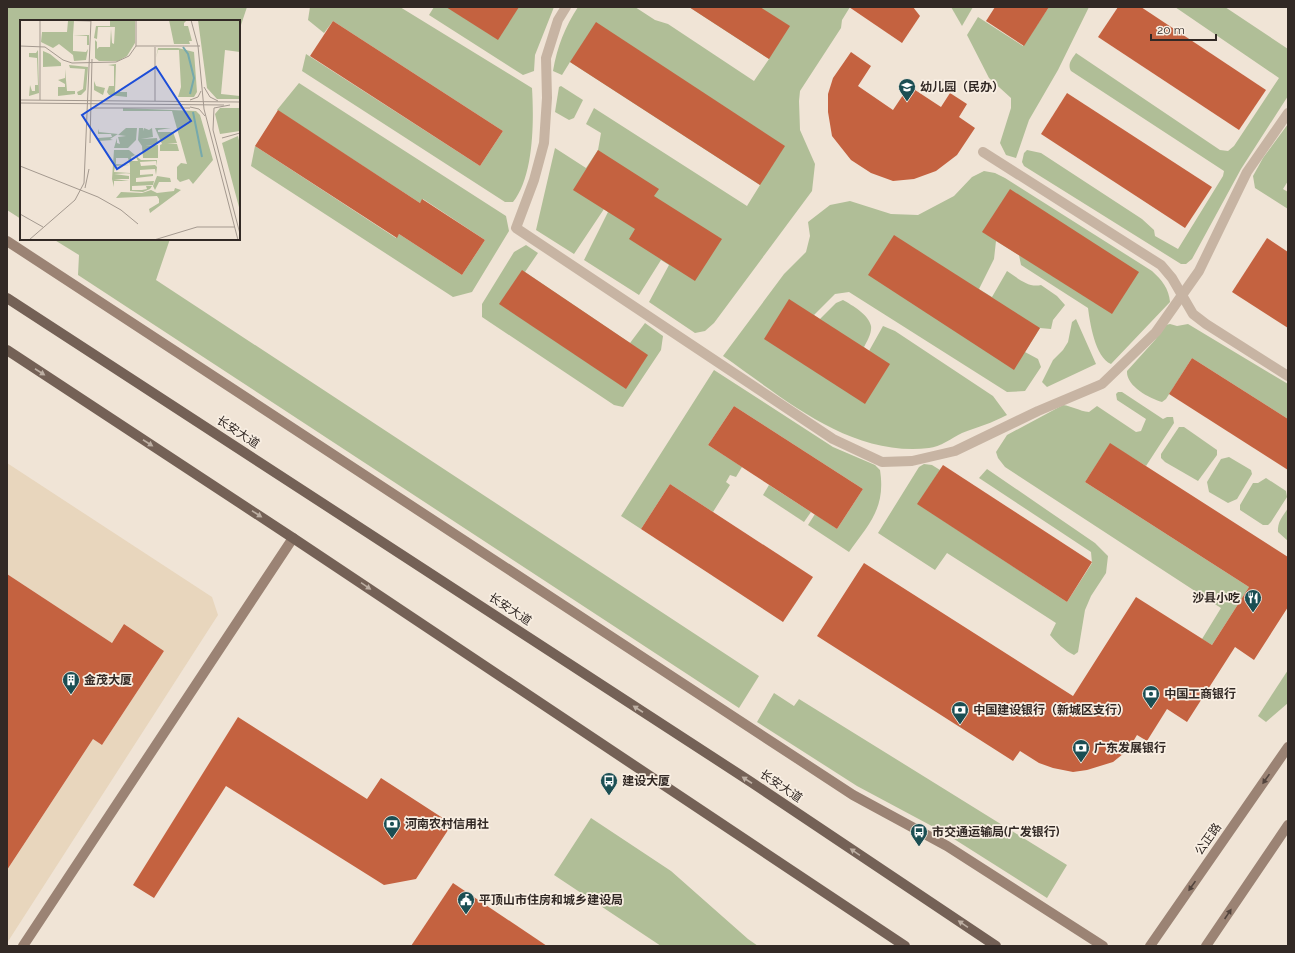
<svg xmlns="http://www.w3.org/2000/svg" width="1295" height="953" font-family="Raleway,'Noto Sans SC',sans-serif">
  <style>
    .green { fill: #b0be97 }
    .plaza { fill: #e8d6bd }
    .building { fill: #c46240 }
    .lines { fill: none; stroke-linecap: round; stroke-linejoin: round }
    .street { stroke: #c7b4a3; stroke-width: 10 }
    .secondary { stroke: #9b8374; stroke-width: 10 }
    .primary { stroke: #746156; stroke-width: 10 }
    .oneway { fill: #bdafa3 }
    .oneway2 { fill: #52443d }
    .labels { text-anchor: middle; stroke-width: 3.5; stroke-linejoin: round; paint-order: stroke }
    .poi-label { font-size: 12px; font-weight: bold; fill: #322925; stroke: #f8eee2; text-anchor: start }
    .street-label { font-size: 12px; fill: #322925; stroke: #f8eee2 }
    .inset-river { fill: none; stroke: #76a9ac; stroke-width: 2 }
    .inset-road { fill: none; stroke: #a4998f; stroke-width: 1 }
    .view { fill: #1d4ed8; fill-opacity: 0.15; stroke: #1d4ed8; stroke-width: 2 }
    .inset-edge { fill: none; stroke: #322925; stroke-width: 2 }
  </style>
  <rect width="100%" height="100%" fill="#f0e4d6"/>
  <g class="green">
    <polygon points="7,7 247,7 239,31 239,21 21,21 21,219 7,210"/>
    <path d="M310,7H400L532,88C534,120 534,176 513,202H505L302,71L306,54L480,166L503,131L333,21L324,33L308,20Z"/>
    <polygon points="434,7 554,7 535,55 534,71 523,75 429,15"/>
    <path d="M578,7H635L655,20L668,24L754,81L769,59L689,7H850L842,20L841,28L800,91L799,101L800,130L815,164L812,191L714,323L705,331L695,333L649,302L669,265L661,260L639,295L584,260L608,212L604,209L574,254L536,230L555,148L586,168L598,150L601,133L586,124L594,108L747,206L760,185L570,62L562,75L553,71C557,47 565,27 578,7Z"/>
    <polygon points="951,7 973,7 962,26"/>
    <polygon points="1049,7 1089,7 1058,70 1029,120 1016,158 1006,155 1000,143 1011,108 1011,98 989,78 967,35 978,17 1023,46"/>
    <path d="M1175,7H1225L1288,49V96L1241,169L1192,259L1186,264H1181L1024,166L1022,162L1024,153L1027,150L1041,153L1142,219L1154,230L1155,236L1178,249L1223,176L1224,171L1071,71C1067,64 1072,59 1076,53L1220,150L1228,151L1234,146L1279,78Z"/>
    <polygon points="299,83 506,216 509,231 472,292 453,297 251,166 255,146 396,238 399,234 462,275 485,240 423,199 420,203 277,110"/>
    <polygon points="561,86 583,100 574,118 569,120 555,112 559,87"/>
    <polygon points="1288,124 1288,181 1283,189 1288,192 1288,209 1255,188 1253,176 1263,158"/>
    <path d="M984,171L995,173L1005,178L1152,271C1162,280 1169,289 1170,302L1111,364C1095,357 1090,323 1088,308L1021,265L1019,255L996,241L994,259L979,289L992,297L1007,271C1018,278 1028,288 1041,285L1057,296L1065,305L1053,320L1051,329L1040,328L1025,352L1038,359L1041,367L1025,391L1007,392L849,292L835,294L814,315L820,319L836,303L843,300C852,305 869,315 871,326C872,333 867,341 864,347L869,351L883,326L895,331L993,396L1007,415C992,423 978,427 962,433C952,438 940,447 929,448C849,457 784,398 723,356L784,274L806,252L810,236L808,222L830,205L850,201L891,214L918,215L954,196L972,177Z"/>
    <polygon points="53,239 170,239 156,280 759,676 739,708 78,275 79,255"/>
    <polygon points="526,245 538,253 525,272 630,343 645,323 663,336 661,350 623,407 614,405 482,317 482,304 514,252"/>
    <polygon points="1076,319 1096,364 1047,387 1042,382 1053,360 1063,350 1068,342 1072,322"/>
    <path d="M1170,324L1177,326L1188,324L1288,384V419L1192,358L1166,399L1162,402C1149,398 1126,386 1127,371L1155,340L1166,325Z"/>
    <path d="M714,370L833,447L875,465L880,470C886,508 869,524 849,552L808,525L815,514L837,529L863,489L734,406L708,445L742,467L736,477L730,475L726,482L730,485L713,512L670,484L641,529L621,516Z"/>
    <path d="M1118,392H1122L1163,419L1167,417H1173L1174,423L1146,466L1110,444L1085,482L1249,587L1212,645L1202,639L1221,608L1005,467L998,458L996,452L1007,435L1063,405C1072,406 1079,411 1089,412L1097,406L1136,432L1141,431L1146,419L1117,400L1116,394Z"/>
    <polygon points="1179,427 1184,427 1217,450 1217,455 1198,481 1165,462 1161,458 1161,454"/>
    <polygon points="1229,457 1251,470 1252,474 1237,499 1228,503 1209,492 1207,482 1221,459"/>
    <path d="M924,464L932,465L940,470L918,504L1067,602L1092,563L1091,552L979,478L987,469L1095,543L1108,556L1106,573L1091,596L1085,610L1078,652L1074,655C1064,650 1057,643 1050,635L1056,623L947,553L935,570L878,533L919,467Z"/>
    <polygon points="1266,478 1286,491 1287,497 1271,522 1268,525 1263,525 1240,510 1240,505 1253,483 1258,483"/>
    <polygon points="769,485 811,512 804,522 763,495"/>
    <path d="M1288,508V541L1278,532C1277,522 1283,516 1288,508Z"/>
    <polygon points="1288,670 1288,703 1266,722 1258,716"/>
    <polygon points="774,693 794,706 799,699 1067,865 1047,898 943,832 857,786 757,722"/>
    <polygon points="591,818 671,871 748,939 758,946 661,946 554,875"/>
  </g>
  <polygon class="plaza" points="7,463 212,597 218,615 7,943 7,870 93,739 102,745 164,651 124,624 112,643 7,574"/>
  <g class="building">
    <polygon points="446,7 519,7 498,40"/>
    <polygon points="689,7 760,7 790,26 769,59"/>
    <polygon points="849,7 913,7 920,16 902,43"/>
    <polygon points="995,7 1049,7 1024,46 986,21"/>
    <polygon points="1118,7 1141,7 1266,90 1239,130 1098,37"/>
    <polygon points="333,21 503,131 480,166 310,56"/>
    <polygon points="596,22 785,146 760,185 570,62"/>
    <polygon points="851,52 871,66 858,86 893,110 909,86 941,107 950,93 967,104 959,117 975,128 957,155 936,171 914,179 893,181 871,173 851,160 832,136 828,112 828,94 833,78"/>
    <polygon points="1067,93 1212,187 1185,228 1041,134"/>
    <polygon points="278,110 420,203 422,199 485,240 462,275 399,234 397,238 255,146"/>
    <polygon points="598,150 659,189 654,196 722,239 695,281 629,239 635,229 573,190"/>
    <polygon points="1010,189 1139,272 1112,314 982,232"/>
    <polygon points="894,235 1040,328 1014,370 868,275"/>
    <polygon points="1267,238 1288,252 1288,328 1232,292"/>
    <polygon points="522,270 648,355 626,389 499,304"/>
    <polygon points="789,299 890,364 865,404 764,339"/>
    <polygon points="1192,358 1288,419 1288,470 1169,394"/>
    <polygon points="734,406 863,489 837,529 708,445"/>
    <polygon points="1110,443 1288,557 1288,607 1254,660 1235,647 1187,722 1167,709 1147,741 1137,735 1128,750 1113,762 1087,770 1073,772 1053,768 1039,763 1020,751 1013,761 817,636 864,563 1073,696 1136,597 1212,645 1249,587 1085,482"/>
    <polygon points="943,465 1092,562 1067,602 917,504"/>
    <polygon points="670,484 813,577 783,622 641,529"/>
    <polygon points="7,574 112,643 124,624 164,651 102,745 93,739 7,870"/>
    <polygon points="238,717 367,799 381,778 452,824 416,879 384,885 226,786 154,898 133,885"/>
    <polygon points="453,883 547,946 411,946"/>
  </g>
  <g class="lines">
    <g class="street">
      <polyline points="566,7 558,20 546,58 547,98 544,143 534,180 516,228 833,439 882,462 912,461 955,451 1038,411 1102,384 1156,332 1199,271 1247,172 1288,113"/>
      <polyline points="983,152 1161,265 1172,278 1193,314 1206,324 1288,376"/>
    </g>
    <g class="secondary">
      <polyline points="7,241 853,795 947,846 1103,946"/>
      <polyline points="23,946 293,538"/>
      <polyline points="1150,946 1288,747"/>
      <polyline points="1206,946 1288,825"/>
    </g>
    <g class="primary">
      <polyline points="7,298 751,782 996,946"/>
      <polyline points="7,350 293,538 905,946"/>
    </g>
  </g>
  <defs><path id="oneway-solid" d="M-6-.8H1V-3.2L6.5 0L1 3.2V.8H-6Z"/></defs>
  <g class="oneway">
    <use href="#oneway-solid" transform="translate(40 372) rotate(33)"/>
    <use href="#oneway-solid" transform="translate(148 443) rotate(33)"/>
    <use href="#oneway-solid" transform="translate(257 514) rotate(33)"/>
    <use href="#oneway-solid" transform="translate(366 586) rotate(34)"/>
    <use href="#oneway-solid" transform="translate(638 709) rotate(-147)"/>
    <use href="#oneway-solid" transform="translate(747 780) rotate(-147)"/>
    <use href="#oneway-solid" transform="translate(855 852) rotate(-146)"/>
    <use href="#oneway-solid" transform="translate(963 924) rotate(-146)"/>
  </g>
  <g class="oneway2">
    <use href="#oneway-solid" transform="translate(1266 779) rotate(125)"/>
    <use href="#oneway-solid" transform="translate(1192 886) rotate(125)"/>
    <use href="#oneway-solid" transform="translate(1228 914) rotate(-56)"/>
  </g>
  <defs>
    <symbol id="school-pin" viewBox="-11 -11 22 30"><path d="M0 17L-7.5 6A9.5 9.5 0 1 1 7.5 6Z" fill="#1b4e53" stroke="#f8eee2"/><path d="M0-5L7-2L0 1L-7-2ZM-4 1L0 2.5L4 1V4Q0 6-4 4Z" fill="#fff"/></symbol>
    <symbol id="restaurant-pin" viewBox="-11 -11 22 30"><path d="M0 17L-7.5 6A9.5 9.5 0 1 1 7.5 6Z" fill="#1b4e53" stroke="#f8eee2"/><path d="M-5-6h1v4h1v-4h1v4h1v-4h1v5L-1.5 .5V6h-2V.5L-5-1ZM5-6V6H3V1.5H1.5Q1.5-4 5-6Z" fill="#fff"/></symbol>
    <symbol id="building-pin" viewBox="-11 -11 22 30"><path d="M0 17L-7.5 6A9.5 9.5 0 1 1 7.5 6Z" fill="#1b4e53" stroke="#f8eee2"/><path d="M-4-6H4V6H1V3H-1V6H-4ZM-2.5-4.3h1.7v1.8h-1.7ZM.8-4.3h1.7v1.8H.8ZM-2.5-1h1.7V.8h-1.7ZM.8-1h1.7V.8H.8Z" fill="#fff"/></symbol>
    <symbol id="bank-pin" viewBox="-11 -11 22 30"><path d="M0 17L-7.5 6A9.5 9.5 0 1 1 7.5 6Z" fill="#1b4e53" stroke="#f8eee2"/><path d="M-6-4H6V4H-6ZM0-2.3a2.3 2.3 0 1 0 0 4.6a2.3 2.3 0 1 0 0-4.6Z" fill="#fff"/></symbol>
    <symbol id="bus-pin" viewBox="-11 -11 22 30"><path d="M0 17L-7.5 6A9.5 9.5 0 1 1 7.5 6Z" fill="#1b4e53" stroke="#f8eee2"/><path d="M-5-6H5V4H4V6H2V4H-2V6H-4V4H-5ZM-3.5-4V0h7V-4ZM-3.5 1.2v1.5H-2V1.2ZM2 1.2v1.5H3.5V1.2Z" fill="#fff"/></symbol>
    <symbol id="civic-pin" viewBox="-11 -11 22 30"><path d="M0 17L-7.5 6A9.5 9.5 0 1 1 7.5 6Z" fill="#1b4e53" stroke="#f8eee2"/><path d="M-.6-6.5H3V-4.5H.6V-3L4-1V1h2V6H-6V1h2V-1L-.6-3ZM-1.2 2.5V6h2.4V2.5Z" fill="#fff"/></symbol>
  </defs>
  <g fill-rule="evenodd">
    <use href="#school-pin" x="897" y="77" width="20" height="27"/>
    <use href="#restaurant-pin" x="1243" y="588" width="20" height="27"/>
    <use href="#building-pin" x="61" y="670" width="20" height="27"/>
    <use href="#bank-pin" x="1141" y="684" width="20" height="27"/>
    <use href="#bank-pin" x="950" y="700" width="20" height="27"/>
    <use href="#bank-pin" x="1071" y="738" width="20" height="27"/>
    <use href="#bus-pin" x="599" y="771" width="20" height="27"/>
    <use href="#bank-pin" x="382" y="814" width="20" height="27"/>
    <use href="#bus-pin" x="909" y="822" width="20" height="27"/>
    <use href="#civic-pin" x="456" y="890" width="20" height="27"/>
  </g>
  <g class="labels">
    <g class="poi-label">
      <text x="920" y="91">幼儿园（民办）</text>
      <text x="1240" y="602" text-anchor="end">沙县小吃</text>
      <text x="84" y="684">金茂大厦</text>
      <text x="1164" y="698">中国工商银行</text>
      <text x="973" y="714">中国建设银行（新城区支行）</text>
      <text x="1094" y="752">广东发展银行</text>
      <text x="622" y="785">建设大厦</text>
      <text x="405" y="828">河南农村信用社</text>
      <text x="932" y="836">市交通运输局(广发银行)</text>
      <text x="479" y="904">平顶山市住房和城乡建设局</text>
    </g>
    <g class="street-label">
      <text transform="translate(238 432) rotate(33)" y="4">长安大道</text>
      <text transform="translate(510 609) rotate(33)" y="4">长安大道</text>
      <text transform="translate(781 786) rotate(34)" y="4">长安大道</text>
      <text transform="translate(1208 839) rotate(-55)" y="4">公正路</text>
    </g>
  </g>
  <g transform="translate(20 20)">
    <rect width="220" height="220" fill="#f0e4d6"/>
    <path d="M90,0H115V23L107,36L98,41H79L75,38V20L77,22V29L79,27H90L91,9L92,23L94,24L95,7H78L77,19L74,18L76,6H90ZM149,0H167L164,3V6H168L172,21H169L170,24H154ZM178,0H220V32L205,30L201,74L220,76V79H197L187,68ZM48,1H54L53,15H69V25H67V16L53,15V31L66,32L68,29L66,40L54,41L53,35L39,24L33,28L21,22L22,12H47ZM138,28H158L174,32L177,72L174,77H158L161,67L159,30H138L136,38ZM18,30L19,73L9,76L10,65L12,71H15V65H18L17,38L9,37V33H16ZM23,31L30,34L41,43V46L23,47ZM96,44L95,72H107V77L89,75L87,72L89,66H94V46L88,45ZM49,45L68,47L66,70L61,75H58L57,72L63,69L65,49L50,48ZM45,49L47,71H55V74L38,76V67H45V64L38,60L45,58ZM74,61L76,66L85,68L83,75L74,70ZM103,88L176,91L180,95L193,140L173,164L169,159L160,162L157,159V147L161,143L167,144L152,91H103ZM200,88H220V111L200,114L195,94ZM106,108H117L116,120L108,128H94L97,118V123L100,124L98,117L106,116L98,115ZM119,108H123L124,111V108L129,110L132,108L133,117L121,119L137,118L138,124L125,126L138,125V138H123L122,126L118,120ZM135,108H151L138,110V112H153L157,123L147,124H157L159,131H140V125L142,124ZM78,109L79,112L98,114L90,119L93,120L78,121V118L92,117L91,114H78ZM218,116L220,125V191L202,123ZM94,130H109L115,135L111,137V141H118L115,135L121,140H137L136,146V141L120,142L121,146L135,145L137,147L136,155L135,149L120,150V155L133,154V156L116,158V162L134,161L133,165L112,166V170H122L127,169L126,166H132L130,169L123,172L110,171V145L95,146L94,152L110,153L94,154L109,156V159H94L109,161H94V167L92,159ZM96,138H108L110,145L96,144ZM137,156L150,158L151,162H139L135,170L133,166ZM155,168L161,170L130,193L129,189L139,183V179L137,176L96,178L101,172L122,173L131,170L137,173L154,171Z" fill="#b0be97" fill-rule="evenodd"/>
    <path class="inset-river" d="M163,27L168,34L174,58L170,74M173,92L182,137"/>
    <path class="inset-road" d="M35,0L71,1M171,0L178,26L184,89L218,220M0,26L25,27L43,40L52,43L96,42L109,36L116,26V0M116,26H180M184,67L190,77L198,81M0,80L220,82M20,80V0M170,80L178,77L181,71M135,81V27M0,83L204,85M170,87L179,89L185,96M71,88H170M193,110L220,214M193,110L194,88L210,85M202,118L220,113M70,123L72,39M0,146L78,177L101,190L118,204M65,168L69,149M0,194L23,207M9,220L55,180L64,163L71,0M134,220L177,207H215"/>
    <path class="view" d="M136,47L171,101L97,149L62,95Z"/>
    <rect width="220" height="220" class="inset-edge"/>
  </g>
  <rect width="1295" height="953" fill="none" stroke="#322925" stroke-width="16"/>
  <path d="M1151 34v6h65v-6" fill="none" stroke="#322925" stroke-width="2"/>
  <text x="1157" y="34" font-size="12" fill="#322925" stroke="#f8eee2" stroke-width="3" paint-order="stroke">20 m</text>
</svg>
